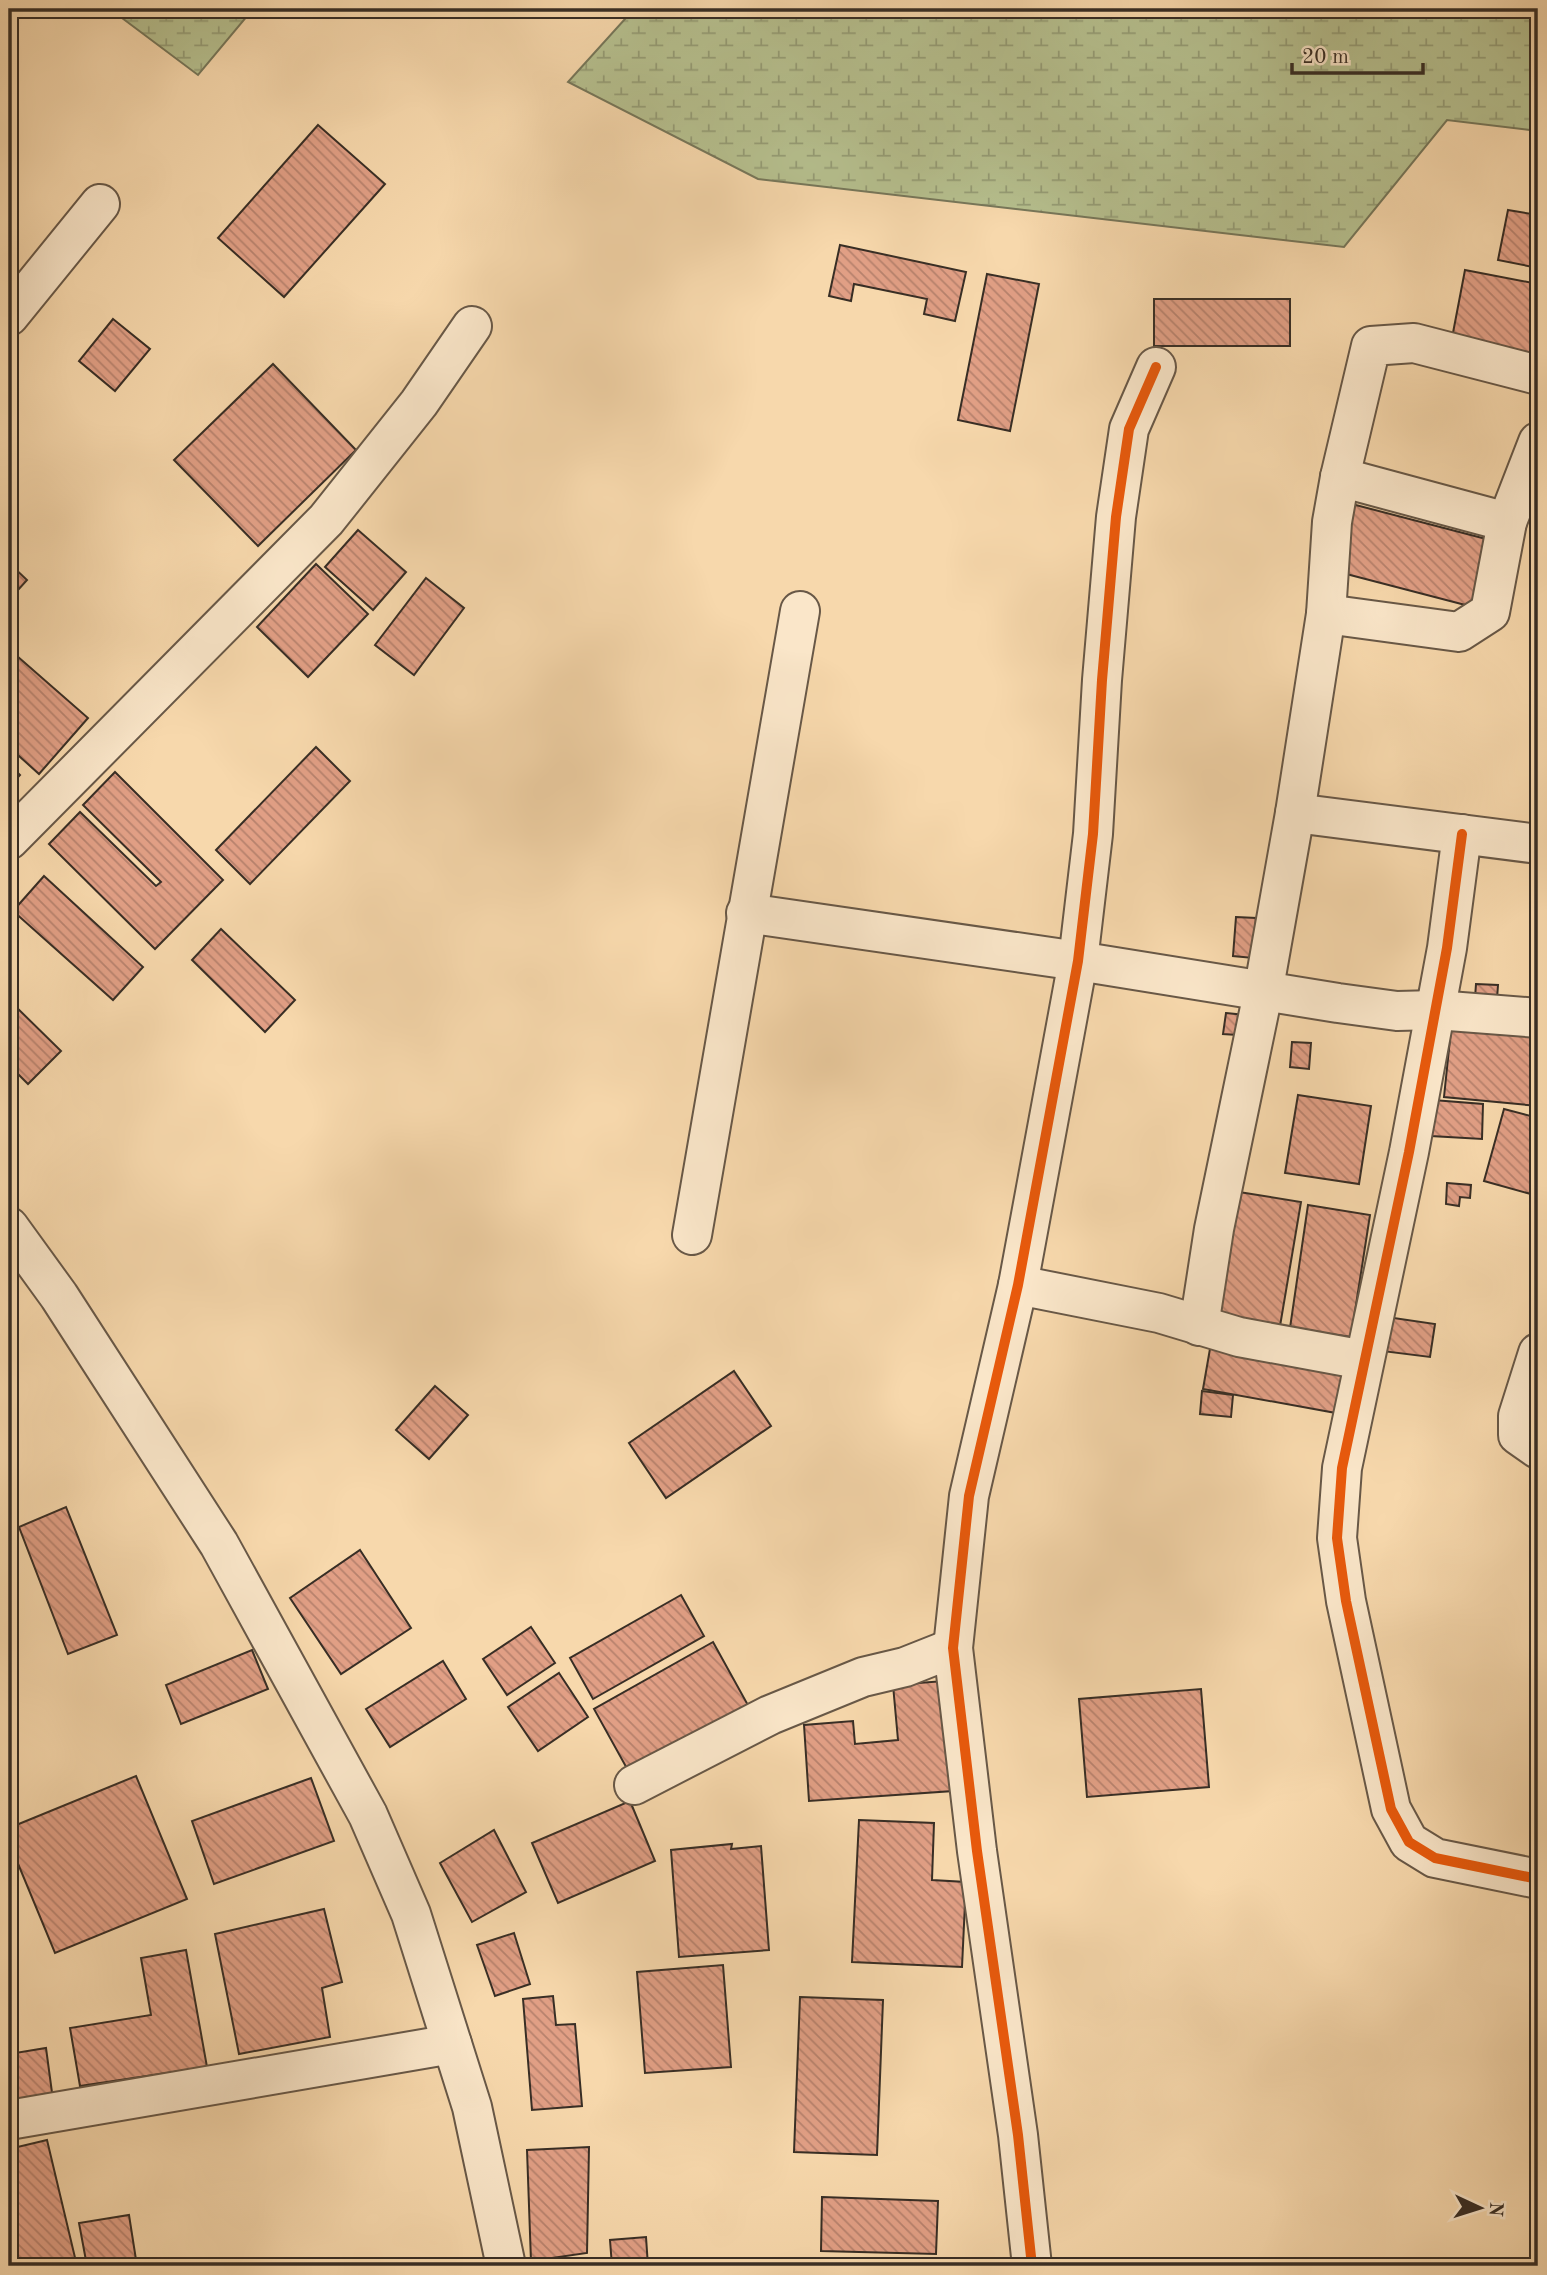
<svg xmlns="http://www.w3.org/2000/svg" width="1547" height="2275" font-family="'Old Standard TT',serif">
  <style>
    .wetland { fill: url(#wetland-marsh); stroke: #77775a; stroke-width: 2 }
    .building { fill: url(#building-back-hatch); stroke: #382e25; stroke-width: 2 }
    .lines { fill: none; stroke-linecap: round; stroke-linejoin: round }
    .minor-casing { stroke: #685847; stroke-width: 42 }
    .minor { stroke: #fae6c9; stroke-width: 38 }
    .cycleway-casing { stroke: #fae6c9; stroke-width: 15 }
    .cycleway { stroke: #e8590c; stroke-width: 10 }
  </style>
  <defs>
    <pattern id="wetland-marsh" width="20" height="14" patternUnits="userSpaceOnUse" patternTransform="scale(1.75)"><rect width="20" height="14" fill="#b6c08f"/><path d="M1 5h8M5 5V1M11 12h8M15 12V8" fill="none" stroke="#959c75"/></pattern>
    <pattern id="building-back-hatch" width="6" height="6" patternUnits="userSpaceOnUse" patternTransform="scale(1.75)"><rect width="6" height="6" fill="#e19f85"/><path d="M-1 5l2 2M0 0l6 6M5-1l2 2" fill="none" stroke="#b7826d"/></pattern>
  </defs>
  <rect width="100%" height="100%" fill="#f7d8ac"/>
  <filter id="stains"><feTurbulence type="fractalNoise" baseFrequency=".00286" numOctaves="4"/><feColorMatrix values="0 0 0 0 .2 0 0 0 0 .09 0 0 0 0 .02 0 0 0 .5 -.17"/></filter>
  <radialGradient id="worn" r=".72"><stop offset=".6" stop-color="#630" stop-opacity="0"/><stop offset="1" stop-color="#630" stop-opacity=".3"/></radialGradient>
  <g class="wetland">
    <polygon points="110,9 253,9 198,75"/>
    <polygon points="634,9 1538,9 1538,131 1447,120 1344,247 758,179 568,82"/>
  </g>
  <g class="building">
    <polygon points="318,125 385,184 284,297 218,238"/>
    <polygon points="1508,210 1538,215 1538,268 1498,260"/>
    <polygon points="840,245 966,272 955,321 924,314 927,299 854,284 851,301 829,296"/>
    <polygon points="1465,270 1538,284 1538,354 1452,338"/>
    <polygon points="987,274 1039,284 1010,431 958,420"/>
    <rect x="1154" y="299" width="136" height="47"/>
    <polygon points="113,319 150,349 115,391 79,361"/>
    <polygon points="273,364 356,450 258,546 174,460"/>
    <polygon points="1348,503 1490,540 1473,607 1331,570"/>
    <polygon points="358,530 406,572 373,610 325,567"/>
    <polygon points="9,563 27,580 9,600"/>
    <polygon points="316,564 368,614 308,677 257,627"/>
    <polygon points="426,578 464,608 414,675 375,645"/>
    <polygon points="9,649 88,718 39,774 9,747"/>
    <polygon points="316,747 350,781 250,884 216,850"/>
    <polygon points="9,764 20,775 9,787"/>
    <polygon points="115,772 223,880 155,949 49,844 80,812 156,886 161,882 83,805"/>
    <polygon points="44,876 143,967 113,1000 13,911"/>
    <polygon points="1236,917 1256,918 1253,958 1233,956"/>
    <polygon points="221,929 295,1000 265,1032 192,960"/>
    <polygon points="1476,984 1498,985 1497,999 1475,998"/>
    <polygon points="9,1000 61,1051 28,1084 9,1065"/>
    <polygon points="1226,1013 1255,1016 1253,1036 1223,1034"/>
    <polygon points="1452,1020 1538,1029 1538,1106 1444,1097"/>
    <polygon points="1292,1042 1311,1043 1309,1069 1290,1067"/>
    <polygon points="1298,1095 1371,1106 1359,1184 1285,1173"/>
    <polygon points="1433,1100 1483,1104 1482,1139 1431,1136"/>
    <polygon points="1504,1109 1538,1118 1538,1196 1484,1181"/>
    <polygon points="1447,1183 1471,1185 1470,1198 1460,1197 1459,1206 1446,1204"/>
    <polygon points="1239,1192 1301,1202 1279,1332 1217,1321"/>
    <polygon points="1308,1205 1370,1215 1351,1337 1290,1328"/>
    <polygon points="1380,1316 1435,1324 1430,1357 1374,1350"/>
    <polygon points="1211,1343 1344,1366 1336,1413 1203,1389"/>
    <polygon points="734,1371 771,1426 666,1498 629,1443"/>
    <polygon points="435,1386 468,1415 429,1459 396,1430"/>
    <polygon points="1202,1391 1233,1395 1231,1417 1200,1414"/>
    <polygon points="66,1507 117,1635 68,1654 19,1527"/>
    <polygon points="360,1550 411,1628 341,1674 290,1598"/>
    <polygon points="681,1595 704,1636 593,1699 570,1658"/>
    <polygon points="531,1627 555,1663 507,1695 483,1659"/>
    <polygon points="713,1642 749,1707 630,1774 594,1709"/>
    <polygon points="252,1650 268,1689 181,1724 166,1685"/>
    <polygon points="443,1661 466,1699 390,1747 366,1709"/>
    <polygon points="559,1673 588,1717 538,1751 508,1707"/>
    <polygon points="944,1681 953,1791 809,1801 804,1725 853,1721 855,1744 898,1740 893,1685"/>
    <polygon points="1201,1689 1209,1787 1087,1797 1079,1699"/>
    <polygon points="136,1776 187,1899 55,1953 9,1842 9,1828"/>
    <polygon points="311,1778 334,1841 214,1884 192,1821"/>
    <polygon points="630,1801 655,1861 558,1903 532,1843"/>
    <polygon points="859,1820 934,1823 932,1880 966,1882 962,1967 852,1962"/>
    <polygon points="494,1830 526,1892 472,1922 440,1863"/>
    <polygon points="732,1844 731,1849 761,1846 769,1950 679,1957 671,1850"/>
    <polygon points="324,1909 342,1982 322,1988 330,2037 239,2054 215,1934"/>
    <polygon points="514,1933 530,1984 495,1996 477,1945"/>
    <polygon points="186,1950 207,2067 80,2086 70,2028 151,2015 141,1958"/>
    <polygon points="723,1965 731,2067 645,2073 637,1972"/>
    <polygon points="553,1996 556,2025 575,2024 582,2106 532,2110 523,1999"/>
    <polygon points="800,1997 883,2000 877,2155 794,2152"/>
    <polygon points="46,2048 53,2100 9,2106 9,2054"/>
    <polygon points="47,2140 77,2266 9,2266 9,2149"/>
    <polygon points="589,2147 587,2253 531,2261 527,2150"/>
    <polygon points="822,2197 938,2201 936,2254 821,2251"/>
    <polygon points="129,2215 137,2266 87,2266 79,2223"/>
    <polygon points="646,2237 648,2266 612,2266 610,2240"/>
  </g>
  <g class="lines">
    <defs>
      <g id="minor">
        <polyline points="9,316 100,204"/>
        <polyline points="1340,477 1507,522"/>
        <polyline points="1326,614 1459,632 1490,612 1507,522 1538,442"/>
        <polyline points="1295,813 1538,844"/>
        <polyline points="1462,834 1447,948 1409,1152 1342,1468 1337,1538 1346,1601 1391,1809 1409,1842 1435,1858 1538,1879"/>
        <polyline points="9,840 326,520 419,403 472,326"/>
        <polyline points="746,913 1078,961 1338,1003 1397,1011 1436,1010 1538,1018"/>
        <polyline points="9,1227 59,1296 219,1544 368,1815 411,1914 472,2107 506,2266"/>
        <polyline points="692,1235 800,611"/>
        <polyline points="1018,1285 1159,1313 1239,1337 1364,1360"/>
        <polyline points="1199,1326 1214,1229 1263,993 1295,813 1326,614 1332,522 1340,477 1371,346 1414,343 1538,375"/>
        <polyline points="1538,1353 1518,1416 1518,1435 1538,1449"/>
        <polyline points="634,1785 770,1715 863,1677 905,1667 953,1648"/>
        <polyline points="9,2120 452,2044"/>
        <polyline points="1032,2266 1018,2135 977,1851 953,1648 969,1496 1018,1285 1078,961 1093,834 1102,680 1116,517 1129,429 1156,367"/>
      </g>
    </defs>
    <use href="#minor" class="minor-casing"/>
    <use href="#minor" class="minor"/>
    <defs>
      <g id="cycleway">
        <polyline points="1462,834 1447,948 1409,1152 1342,1468 1337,1538 1346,1601 1391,1809 1409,1842 1435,1858 1538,1879"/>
        <polyline points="1032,2266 1018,2135 977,1851 953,1648 969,1496 1018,1285 1078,961 1093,834 1102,680 1116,517 1129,429 1156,367"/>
      </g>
    </defs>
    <use href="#cycleway" class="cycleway-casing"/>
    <use href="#cycleway" class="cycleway"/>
  </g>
  <rect width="1547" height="2275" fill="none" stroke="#f7d8ac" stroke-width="35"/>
  <rect x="10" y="10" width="1526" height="2254" fill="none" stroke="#382e25" stroke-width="3.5"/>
  <rect x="18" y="18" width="1512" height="2240" fill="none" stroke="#382e25" stroke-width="2"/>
  <g transform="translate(1480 2208) rotate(94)" stroke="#fae6c9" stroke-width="5" paint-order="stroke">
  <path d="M0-5L12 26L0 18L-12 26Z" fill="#382e25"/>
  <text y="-10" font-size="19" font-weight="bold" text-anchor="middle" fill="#382e25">N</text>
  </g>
  <path d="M1292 63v10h131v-10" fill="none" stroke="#382e25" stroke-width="3.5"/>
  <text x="1302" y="63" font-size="21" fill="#382e25" stroke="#fae6c9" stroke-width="5" paint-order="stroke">20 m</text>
  <rect width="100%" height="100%" filter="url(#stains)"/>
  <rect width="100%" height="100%" fill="url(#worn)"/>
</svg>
